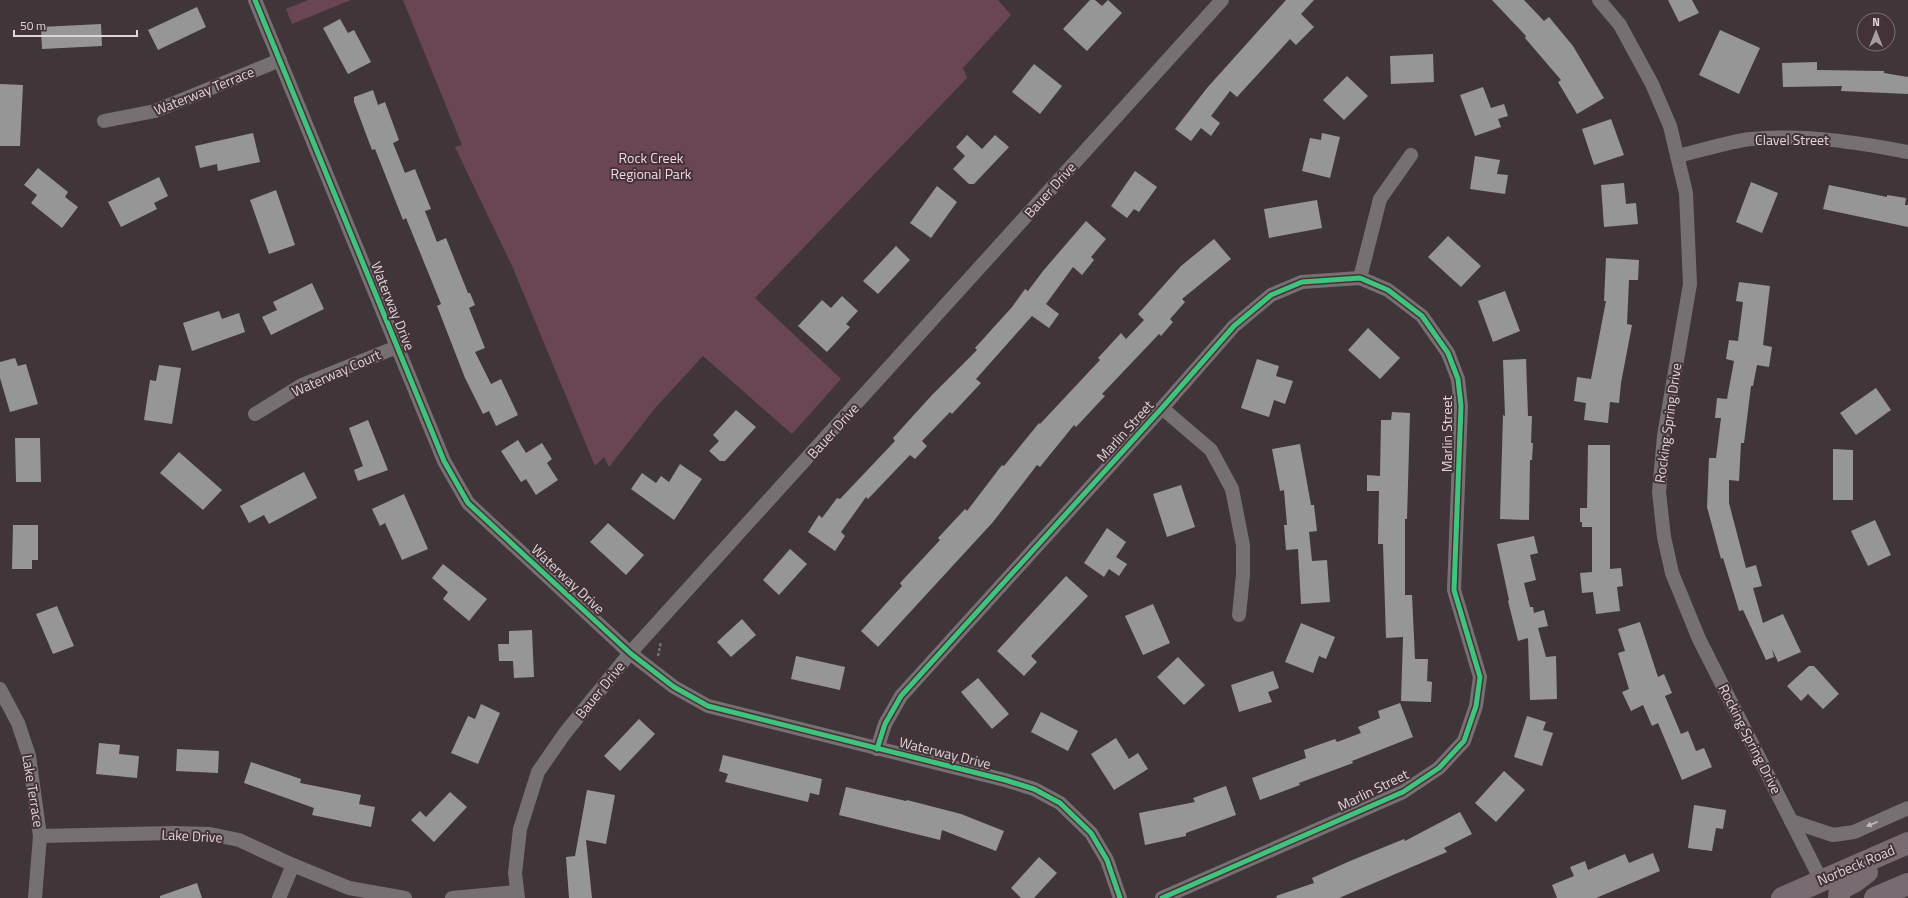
<svg xmlns="http://www.w3.org/2000/svg" width="1908" height="898" font-family="'Titillium Web',sans-serif">
  <style>
    .green { fill: #6a4655 }
    .building { fill: #969696 }
    .lines { fill: none; stroke-linecap: round; stroke-linejoin: round }
    .path { stroke: #777274; stroke-width: 2.5; stroke-dasharray: 3 2; stroke-linecap: butt }
    .street { stroke: #777073; stroke-width: 14 }
    .primary { stroke: #786b71; stroke-width: 22 }
    .cycleway-casing { stroke: #433339; stroke-width: 8 }
    .cycleway { stroke: #40c37c; stroke-width: 5 }
    .oneway { fill: #c6bcc0 }
    .labels { text-anchor: middle; stroke-width: 4; stroke-linejoin: round; paint-order: stroke }
    .street-label { font-size: 14px; fill: #e0d5d9; stroke: #433339 }
    .park-label { font-size: 14px; fill: #f6d5e1; stroke: #433339 }
  </style>
  <rect width="100%" height="100%" fill="#40363a"/>
  <g class="green">
    <polygon points="308,0 351,0 292,24 286,9"/>
    <polygon points="403,0 998,0 1011,15 963,68 967,78 755,298 841,379 792,434 703,356 656,407 609,467 604,457 595,466 513,268 455,147 462,145"/>
  </g>
  <g class="building">
    <polygon points="1090,0 1095,0 1102,6 1108,0 1122,13 1087,51 1063,29"/>
    <polygon points="1286,0 1314,0 1301,14 1314,27 1296,45 1290,39 1237,97 1230,91 1211,116 1220,123 1211,136 1201,128 1191,141 1175,129 1207,88"/>
    <polygon points="1492,0 1524,0 1544,21 1549,17 1573,46 1604,98 1577,114 1558,82 1561,80 1525,38 1526,36"/>
    <polygon points="1668,0 1692,0 1699,13 1679,22"/>
    <polygon points="197,7 206,27 158,50 148,30"/>
    <polygon points="340,19 348,33 354,30 371,62 348,74 323,28"/>
    <polygon points="101,24 102,46 42,49 41,27"/>
    <polygon points="1720,30 1760,48 1739,94 1699,75"/>
    <polygon points="1433,54 1434,82 1391,84 1390,56"/>
    <polygon points="1817,62 1817,70 1884,71 1884,73 1908,77 1908,94 1841,91 1842,86 1783,87 1782,63"/>
    <polygon points="1034,64 1062,86 1040,114 1012,92"/>
    <polygon points="1347,76 1368,96 1344,120 1323,100"/>
    <polygon points="0,84 23,85 20,146 0,146"/>
    <polygon points="1483,87 1491,108 1504,104 1508,116 1498,119 1501,127 1475,136 1460,95"/>
    <polygon points="373,90 378,105 385,102 399,140 393,143 405,173 415,169 431,209 425,211 437,242 446,238 468,293 470,293 475,305 469,308 485,348 475,352 491,384 501,379 518,415 496,426 489,411 483,414 465,378 437,306 441,304 406,218 403,220 375,149 372,150 354,102 354,97"/>
    <polygon points="1611,119 1624,155 1594,165 1582,129"/>
    <polygon points="253,133 260,162 218,171 217,164 200,168 195,146"/>
    <polygon points="1322,133 1340,137 1330,178 1302,171 1310,138 1321,140"/>
    <polygon points="967,135 982,149 995,135 1009,147 974,184 969,184 953,169 965,156 956,147"/>
    <polygon points="1475,156 1500,160 1497,174 1508,175 1505,194 1470,189"/>
    <polygon points="38,168 68,192 65,197 78,207 62,228 31,203 37,195 24,185"/>
    <polygon points="1135,171 1157,187 1139,212 1134,209 1127,218 1111,206"/>
    <polygon points="159,177 168,196 154,203 157,209 121,227 108,202"/>
    <polygon points="1751,182 1778,193 1762,233 1736,222"/>
    <polygon points="1624,183 1626,204 1636,203 1638,224 1604,227 1601,185"/>
    <polygon points="1829,185 1887,197 1887,195 1906,198 1905,205 1908,205 1908,227 1823,209"/>
    <polygon points="937,186 957,202 931,238 910,223"/>
    <polygon points="276,190 295,245 269,254 250,200"/>
    <polygon points="1317,200 1322,228 1269,238 1264,209"/>
    <polygon points="1086,221 1106,239 1091,257 1094,260 1082,275 1073,267 1046,304 1059,314 1049,328 1032,316 976,379 981,383 952,414 950,412 922,441 927,446 915,459 910,455 868,499 866,497 841,532 845,536 835,551 808,532 819,515 822,518 837,498 840,499 895,441 893,438 932,395 977,350 975,348 1012,307 1025,289 1028,291 1043,271"/>
    <polygon points="1448,236 1481,266 1461,287 1428,257"/>
    <polygon points="1214,239 1231,259 1182,299 1185,302 1170,319 1173,322 1161,336 1159,334 1102,394 1105,396 1076,427 1074,425 1040,467 1037,465 993,522 878,647 861,631 902,586 900,583 940,540 938,538 965,509 967,511 1002,465 1004,466 1039,423 1040,424 1100,360 1098,358 1121,333 1126,339 1144,320 1138,314 1181,266"/>
    <polygon points="896,246 910,260 878,294 863,281"/>
    <polygon points="1606,258 1639,260 1638,280 1629,280 1627,324 1632,325 1621,383 1619,403 1610,402 1608,423 1584,420 1586,403 1574,401 1577,377 1591,379 1606,301 1604,301"/>
    <polygon points="1739,282 1770,286 1763,345 1772,347 1769,367 1757,365 1753,386 1751,386 1744,443 1741,443 1739,481 1729,480 1729,503 1746,568 1756,565 1762,586 1753,588 1763,623 1783,614 1801,652 1778,662 1772,649 1774,657 1766,660 1743,610 1739,611 1723,558 1721,559 1707,507 1709,458 1716,458 1721,418 1715,418 1717,398 1727,399 1734,361 1726,359 1729,340 1738,341 1743,302 1736,301"/>
    <polygon points="312,283 324,309 271,335 262,317 277,310 273,302"/>
    <polygon points="1505,291 1520,331 1493,342 1478,301"/>
    <polygon points="842,296 858,311 846,324 850,327 827,352 798,326 822,300 831,308"/>
    <polygon points="219,311 222,319 239,313 245,332 192,351 183,323"/>
    <polygon points="1368,328 1400,358 1380,379 1348,350"/>
    <polygon points="15,358 18,366 26,364 38,404 10,412 0,378 0,362"/>
    <polygon points="1257,359 1279,366 1276,376 1293,381 1285,404 1274,400 1269,417 1241,408"/>
    <polygon points="1526,359 1528,416 1532,416 1531,443 1533,443 1532,460 1530,460 1529,520 1500,519 1503,415 1505,416 1503,360"/>
    <polygon points="159,365 181,368 172,424 144,420 150,380 156,381"/>
    <polygon points="1876,388 1891,410 1856,435 1840,413"/>
    <polygon points="736,410 756,427 725,461 720,461 709,451 719,441 713,435"/>
    <polygon points="1392,412 1410,413 1407,519 1405,519 1405,595 1412,595 1415,659 1428,659 1427,681 1432,682 1431,702 1401,701 1403,637 1386,638 1383,544 1378,544 1379,491 1367,491 1367,475 1380,476 1381,420 1391,420"/>
    <polygon points="368,420 388,470 358,481 354,470 363,466 349,428"/>
    <polygon points="15,438 40,438 41,482 16,482"/>
    <polygon points="518,440 526,453 542,443 552,459 547,463 558,480 536,495 526,479 521,482 501,451"/>
    <polygon points="1300,444 1311,505 1314,505 1317,531 1309,532 1312,561 1327,560 1330,602 1301,604 1298,549 1286,550 1284,525 1287,525 1284,490 1280,491 1272,449"/>
    <polygon points="1588,445 1610,445 1610,569 1621,568 1623,586 1617,587 1620,611 1596,614 1593,592 1582,593 1580,573 1592,572 1592,527 1582,527 1582,522 1580,522 1580,508 1587,508"/>
    <polygon points="1833,449 1853,450 1853,500 1833,500"/>
    <polygon points="179,452 222,490 203,510 160,473"/>
    <polygon points="680,464 702,479 674,520 631,489 642,473 656,483 661,476 669,482"/>
    <polygon points="304,472 317,498 269,524 264,515 249,523 240,506"/>
    <polygon points="1181,485 1195,527 1167,537 1153,494"/>
    <polygon points="404,494 428,549 402,560 385,523 380,526 372,509"/>
    <polygon points="1875,520 1891,555 1868,566 1851,531"/>
    <polygon points="608,523 644,555 626,575 590,542"/>
    <polygon points="13,525 38,525 38,560 32,560 32,569 12,569"/>
    <polygon points="1107,528 1126,542 1116,557 1127,564 1119,576 1109,569 1104,577 1084,563"/>
    <polygon points="1534,536 1538,553 1530,555 1536,580 1524,583 1530,607 1533,607 1534,613 1544,610 1548,626 1538,628 1546,657 1556,656 1557,699 1530,700 1528,638 1518,641 1508,601 1509,600 1497,544"/>
    <polygon points="790,549 807,564 779,595 763,580"/>
    <polygon points="443,564 487,599 469,621 443,599 448,592 432,578"/>
    <polygon points="1066,576 1088,596 1031,656 1037,662 1024,676 997,651"/>
    <polygon points="1153,604 1170,643 1143,655 1125,616"/>
    <polygon points="57,606 74,646 53,654 36,614"/>
    <polygon points="742,619 756,635 731,657 717,642"/>
    <polygon points="1640,622 1658,677 1664,674 1672,693 1665,696 1681,734 1688,731 1696,751 1704,748 1712,767 1682,780 1658,723 1652,726 1643,705 1631,711 1622,692 1629,689 1618,653 1625,651 1618,629"/>
    <polygon points="1301,623 1335,637 1326,659 1319,656 1313,673 1285,662"/>
    <polygon points="532,630 534,677 514,678 513,661 499,661 498,644 509,644 509,631"/>
    <polygon points="796,656 845,667 840,690 791,679"/>
    <polygon points="1178,657 1205,685 1184,705 1157,677"/>
    <polygon points="1809,666 1814,666 1839,694 1823,709 1808,694 1801,701 1787,686"/>
    <polygon points="1273,671 1279,688 1268,692 1272,702 1239,712 1231,685"/>
    <polygon points="978,678 1009,714 992,729 961,692"/>
    <polygon points="1400,703 1413,737 1352,761 1353,763 1299,783 1300,785 1260,800 1252,778 1306,758 1304,750 1335,739 1337,742 1361,733 1358,727 1380,718 1378,711"/>
    <polygon points="481,704 500,713 478,764 451,753 468,716 475,719"/>
    <polygon points="1041,712 1078,731 1068,751 1031,732"/>
    <polygon points="1527,716 1546,722 1543,730 1553,733 1542,766 1514,757"/>
    <polygon points="639,719 655,734 620,771 604,756"/>
    <polygon points="1116,738 1129,759 1138,753 1148,769 1114,790 1091,754"/>
    <polygon points="99,743 120,745 119,754 139,756 137,778 96,774"/>
    <polygon points="177,749 219,751 218,773 176,771"/>
    <polygon points="723,755 822,779 819,795 810,793 808,802 725,782 728,774 719,771"/>
    <polygon points="251,762 301,779 300,783 361,795 359,804 375,807 371,827 312,815 314,808 244,783"/>
    <polygon points="1504,771 1525,790 1496,822 1475,803"/>
    <polygon points="1226,786 1236,815 1186,833 1186,836 1145,845 1139,813 1195,802 1193,798"/>
    <polygon points="846,787 906,801 907,800 961,814 1004,831 996,851 942,830 940,840 839,815"/>
    <polygon points="587,790 615,795 606,844 586,840 592,898 569,898 566,857 575,856"/>
    <polygon points="450,792 467,807 434,842 411,820 420,811 426,817"/>
    <polygon points="1694,805 1726,810 1723,829 1716,828 1712,851 1688,848"/>
    <polygon points="1460,812 1472,834 1444,848 1447,852 1339,898 1277,898 1276,896 1314,883 1312,878 1350,861 1404,839 1405,841"/>
    <polygon points="1653,853 1660,871 1596,898 1557,898 1552,885 1574,876 1570,867 1585,861 1588,870 1625,854 1629,863"/>
    <polygon points="1039,857 1057,873 1034,898 1021,898 1011,888"/>
    <polygon points="197,883 202,898 160,898 160,896"/>
  </g>
  <g class="lines">
    <polyline class="path" points="658,656 661,642"/>
    <g class="street">
      <polyline points="255,0 444,461 468,503 630,653 674,687 708,706 1005,780 1034,789 1060,803 1091,833 1107,860 1120,898"/>
      <polyline points="1599,0 1620,25 1652,84 1670,126 1686,193 1690,284 1664,436 1659,492 1664,537 1672,573 1699,639 1821,880"/>
      <polyline points="104,121 155,111 280,60"/>
      <path d="M1677,156C1701,151 1726,142 1751,139C1805,134 1855,142 1908,152"/>
      <polyline points="1360,278 1380,199 1411,155"/>
      <polyline points="1162,408 1211,450 1232,489 1243,545 1243,575 1239,615"/>
      <polyline points="255,414 302,385 397,347"/>
      <polyline points="0,689 18,723 29,756 40,836 35,898"/>
      <polyline points="877,749 885,724 901,696 1162,408 1234,326 1271,295 1302,282 1360,278 1388,290 1422,316 1448,353 1458,379 1461,406 1454,590 1480,677 1476,706 1464,741 1439,768 1403,792 1162,898"/>
      <polyline points="1791,821 1833,835 1854,832 1908,808"/>
      <polyline points="40,836 173,833 210,834 239,840 293,865 349,888 405,898"/>
      <polyline points="279,898 293,865"/>
      <polyline points="452,898 517,892"/>
      <polyline points="518,898 515,873 520,829 538,772 565,733 630,653 1222,0"/>
    </g>
    <g class="primary">
      <polyline points="1782,898 1908,843"/>
      <polyline points="1839,898 1840,889 1854,882 1867,872"/>
      <polyline points="1875,898 1908,884"/>
    </g>
    <defs>
      <g id="cycleway">
        <polyline points="255,0 444,461 468,503 630,653 674,687 708,706 1005,780 1034,789 1060,803 1091,833 1107,860 1120,898"/>
        <polyline points="877,749 885,724 901,696 1162,408 1234,326 1271,295 1302,282 1360,278 1388,290 1422,316 1448,353 1458,379 1461,406 1454,590 1480,677 1476,706 1464,741 1439,768 1403,792 1162,898"/>
      </g>
    </defs>
    <use href="#cycleway" class="cycleway-casing"/>
    <use href="#cycleway" class="cycleway"/>
  </g>
  <defs><path id="oneway-solid" d="M-6-.8H1V-3.2L6.5 0L1 3.2V.8H-6Z"/></defs>
  <use class="oneway" href="#oneway-solid" transform="translate(1872 824) rotate(157)"/>
  <g class="labels">
    <g class="street-label">
      <text transform="translate(204 91) rotate(-22)" y="5">Waterway Terrace</text>
      <text x="1792" y="145">Clavel Street</text>
      <text transform="translate(1050 190) rotate(-48)" y="5">Bauer Drive</text>
      <text transform="translate(393 306) rotate(68)" y="5">Waterway Drive</text>
      <text transform="translate(336 373) rotate(-24)" y="5">Waterway Court</text>
      <text transform="translate(1668 423) rotate(-82)" y="5">Rocking Spring Drive</text>
      <text transform="translate(833 431) rotate(-48)" y="5">Bauer Drive</text>
      <text transform="translate(1125 431) rotate(-48)" y="5">Marlin Street</text>
      <text transform="translate(1447 434) rotate(-90)" y="5">Marlin Street</text>
      <text transform="translate(568 579) rotate(43)" y="5">Waterway Drive</text>
      <text transform="translate(600 690) rotate(-51)" y="5">Bauer Drive</text>
      <text transform="translate(1750 739) rotate(63)" y="5">Rocking Spring Drive</text>
      <text transform="translate(945 753) rotate(14)" y="5">Waterway Drive</text>
      <text transform="translate(1373 790) rotate(-26)" y="5">Marlin Street</text>
      <text transform="translate(33 791) rotate(81)" y="5">Lake Terrace</text>
      <text transform="translate(192 836) rotate(3)" y="5">Lake Drive</text>
      <text transform="translate(1856 865) rotate(-23)" y="5">Norbeck Road</text>
    </g>
    <g class="park-label">
      <text x="651" y="163">Rock Creek<tspan x="651" dy="16">Regional Park</tspan></text>
    </g>
  </g>
  <g transform="translate(1876 32)"><circle r="19" fill="#433339" stroke="#827479"/>
  <path d="M0-3L7 15L0 10L-7 15Z" fill="#a89da1"/>
  <text y="-6" font-size="11" font-weight="bold" text-anchor="middle" fill="#e0d5d9">N</text>
  </g>
  <path d="M14 30v6h123v-6" fill="none" stroke="#e0d5d9" stroke-width="2"/>
  <text x="20" y="30" font-size="12" fill="#e0d5d9" stroke="#433339" stroke-width="3" paint-order="stroke">50 m</text>
</svg>
